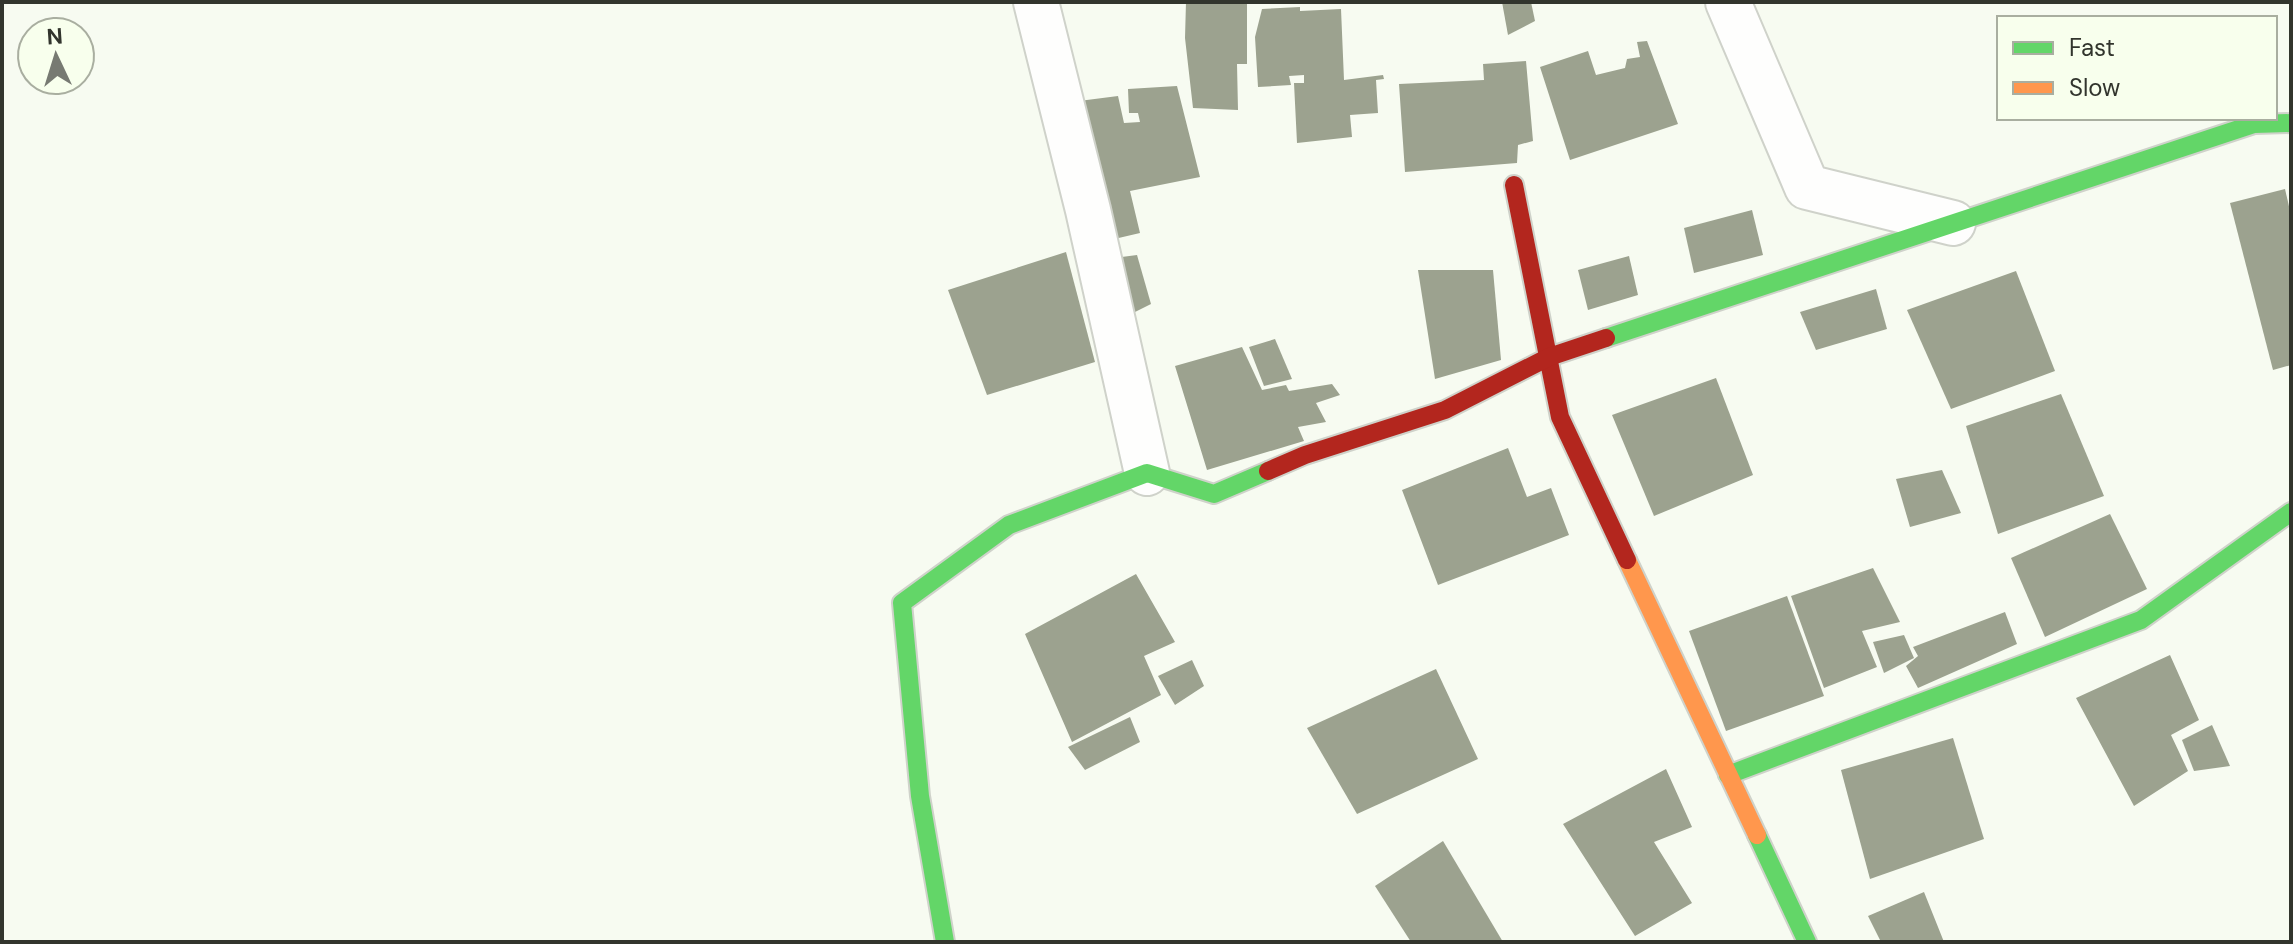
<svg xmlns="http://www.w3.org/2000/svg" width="2293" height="944" font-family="'DM Sans',sans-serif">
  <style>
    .building { fill: #9ca28f }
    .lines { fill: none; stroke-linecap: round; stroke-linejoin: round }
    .street-casing { stroke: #cfd2ca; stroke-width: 48 }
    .fast-casing { stroke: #cfd2ca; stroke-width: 22 }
    .slow-casing { stroke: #cfd2ca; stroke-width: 22 }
    .jam-casing { stroke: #cfd2ca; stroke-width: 22 }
    .street { stroke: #fefefd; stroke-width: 44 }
    .fast { stroke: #63d668; stroke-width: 18 }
    .slow { stroke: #ff974d; stroke-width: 18 }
    .jam { stroke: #b3261e; stroke-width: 18 }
  </style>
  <rect width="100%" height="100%" fill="#f7fbf1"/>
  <g class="building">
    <polygon points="1186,2 1247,2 1247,64 1237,64 1238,110 1193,108 1185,38"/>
    <polygon points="1502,2 1531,2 1535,21 1508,35"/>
    <polygon points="1300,7 1300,11 1341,9 1344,80 1383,75 1384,79 1376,80 1378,113 1350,115 1352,137 1297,143 1294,83 1304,83 1304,75 1289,76 1291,85 1258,87 1255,37 1262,9"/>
    <polygon points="1647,41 1678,124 1570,160 1540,67 1588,51 1596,75 1625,68 1627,59 1640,57 1637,42"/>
    <polygon points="1526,61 1533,141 1518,145 1517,163 1405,172 1399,84 1484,80 1483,64"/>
    <polygon points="1177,86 1200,177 1130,191 1140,233 1110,240 1079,101 1118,96 1124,123 1140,122 1138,113 1129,113 1128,89"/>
    <polygon points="2285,189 2291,215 2291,365 2273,370 2230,203"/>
    <polygon points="1752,210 1763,255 1694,273 1684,228"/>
    <polygon points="1066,252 1095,362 987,395 948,290"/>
    <polygon points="1137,255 1151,304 1127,316 1114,258"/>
    <polygon points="1629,256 1638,295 1588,310 1578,270"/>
    <polygon points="1418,270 1493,270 1501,360 1435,379"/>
    <polygon points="2016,271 2055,371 1951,409 1907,310"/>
    <polygon points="1876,289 1887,329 1816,350 1800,312"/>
    <polygon points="1275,339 1292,379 1264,386 1249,347"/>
    <polygon points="1242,347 1262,390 1286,385 1289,391 1332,384 1340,395 1316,403 1326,422 1298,427 1304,441 1207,470 1175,366"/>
    <polygon points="1716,378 1753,475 1654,516 1612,415"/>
    <polygon points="2061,394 2104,496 1998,534 1966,426"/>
    <polygon points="1508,448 1527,497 1551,488 1569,535 1438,585 1402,490"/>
    <polygon points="1942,470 1961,513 1910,527 1896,479"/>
    <polygon points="2110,514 2147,589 2045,637 2011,558"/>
    <polygon points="1873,568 1900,622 1862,631 1877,667 1824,688 1791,596"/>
    <polygon points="1136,574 1175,642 1144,656 1161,695 1072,742 1025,634"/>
    <polygon points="1787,596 1824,696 1726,731 1689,631"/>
    <polygon points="2005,612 2017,644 1918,688 1906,666 1918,656 1913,647"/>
    <polygon points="1904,635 1914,658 1884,673 1873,642"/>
    <polygon points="2170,655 2199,720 2171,735 2188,771 2134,806 2076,698"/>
    <polygon points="1192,660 1204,686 1175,705 1158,676"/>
    <polygon points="1436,669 1478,759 1357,814 1307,728"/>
    <polygon points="1130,717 1140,742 1085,770 1068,747"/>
    <polygon points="2212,725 2230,766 2194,771 2182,740"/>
    <polygon points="1953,738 1984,839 1870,879 1841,770"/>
    <polygon points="1666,769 1692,827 1654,842 1692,903 1635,936 1563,824"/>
    <polygon points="1443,841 1503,942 1411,942 1375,886"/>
    <polygon points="1924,892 1944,942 1881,942 1868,916"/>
  </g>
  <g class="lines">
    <defs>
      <g id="street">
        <polyline points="1036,2 1088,210 1147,473"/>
        <polyline points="1728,2 1807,187 1953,223"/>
      </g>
      <g id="fast">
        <polyline points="1606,338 2254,124 2291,123"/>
        <polyline points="1728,775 2141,620 2291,512"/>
        <polyline points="1757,835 1807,942"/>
        <polyline points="945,942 920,796 902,603 1009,525 1147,473 1214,494 1268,471"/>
      </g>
      <polyline id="slow" points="1627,560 1757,835"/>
      <g id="jam">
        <polyline points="1514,185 1560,417 1627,560"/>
        <polyline points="1268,471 1305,455 1445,410 1549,357 1606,338"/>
      </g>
    </defs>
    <use href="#street" class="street-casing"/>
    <use href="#fast" class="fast-casing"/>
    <use href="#slow" class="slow-casing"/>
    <use href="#jam" class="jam-casing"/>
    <use href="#street" class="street"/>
    <use href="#fast" class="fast"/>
    <use href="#slow" class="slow"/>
    <use href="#jam" class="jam"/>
  </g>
  <rect width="2293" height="944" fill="none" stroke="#32352d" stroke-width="8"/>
  <rect x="1997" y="16" width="280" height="104" fill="#f8ffed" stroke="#a9aea0" stroke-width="2"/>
  <rect x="2013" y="42" width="40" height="12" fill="#63d668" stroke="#a9aea0" stroke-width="2"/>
  <text x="2069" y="56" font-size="24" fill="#32352d">Fast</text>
  <rect x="2013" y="82" width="40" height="12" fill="#ff974d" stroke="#a9aea0" stroke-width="2"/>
  <text x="2069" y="96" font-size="24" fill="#32352d">Slow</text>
  <g transform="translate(56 56) rotate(356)"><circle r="38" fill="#f8ffed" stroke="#a9aea0" stroke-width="2"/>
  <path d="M0-6L14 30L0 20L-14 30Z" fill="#777a72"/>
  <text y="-12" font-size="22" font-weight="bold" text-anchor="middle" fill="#32352d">N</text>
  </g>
</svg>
